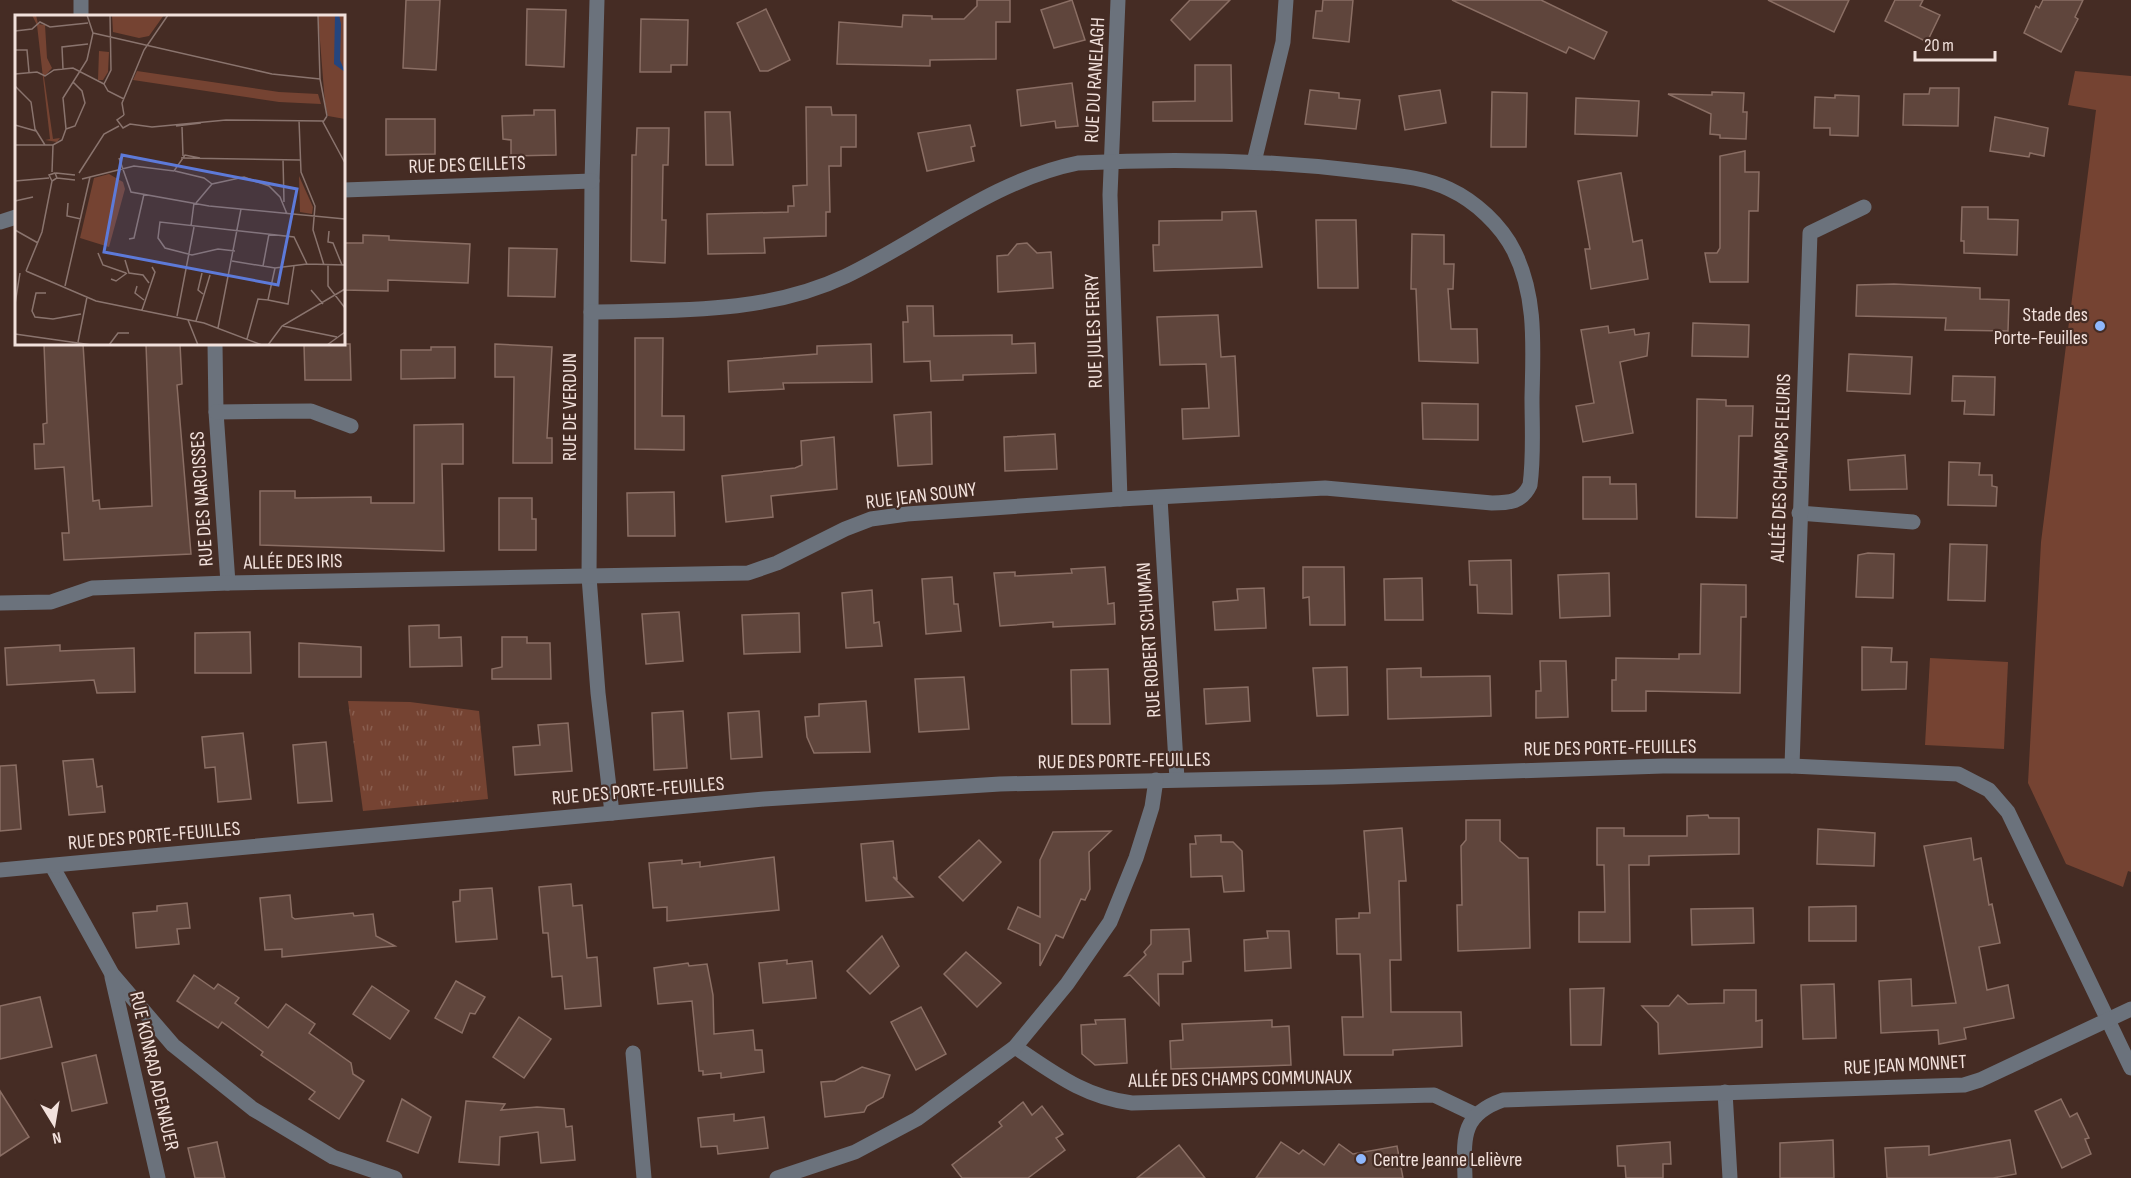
<svg xmlns="http://www.w3.org/2000/svg" width="2131" height="1178" font-family="'Sofia Sans Condensed',sans-serif">
  <style>
    .grass { fill: url(#grass-tufts) }
    .pitch { fill: #754332 }
    .building { fill: #5f453c; stroke: #8a6e64; stroke-width: 1.5 }
    .lines { fill: none; stroke-linecap: round; stroke-linejoin: round }
    .minor { stroke: #6b727c; stroke-width: 15 }
    .poi-dot { fill: #8fb8fd; stroke: #452c24; stroke-width: 2 }
    .labels { text-anchor: middle; stroke-width: 4.5; stroke-linejoin: round; paint-order: stroke }
    .street-label { font-size: 20px; fill: #f2e1dc; stroke: #452c24 }
    .poi-label { font-size: 20px; fill: #f2e1dc; stroke: #452c24; text-anchor: end }
    .inset-road { fill: none; stroke: #8a746e; stroke-width: 1.5 }
    .view { fill: #5d7ad9; fill-opacity: 0.15; stroke: #5d7ad9; stroke-width: 3 }
    .inset-edge { fill: none; stroke: #f2e1dc; stroke-width: 3 }
  </style>
  <defs>
    <pattern id="grass-tufts" width="24" height="20" patternUnits="userSpaceOnUse" patternTransform="scale(1.5)"><rect width="24" height="20" fill="#754332"/><path d="M3 7l-1-3M5 7V3M7 7l1-3M15 17l-1-3M17 17v-4M19 17l1-3" fill="none" stroke="#895e4f"/></pattern>
  </defs>
  <rect width="100%" height="100%" fill="#452c24"/>
  <polygon class="grass" points="348,701 410,702 479,711 488,799 363,811"/>
  <g class="pitch">
    <polygon points="2075,71 2131,76 2131,872 2128,871 2123,887 2066,864 2028,783 2041,542 2096,110 2068,105"/>
    <polygon points="1930,658 2008,662 2004,749 1925,745"/>
  </g>
  <g class="building">
    <polygon points="406,0 440,0 436,70 403,68"/>
    <polygon points="977,0 1010,0 1010,22 996,22 996,59 930,60 930,66 837,64 839,22 902,27 903,15 932,16 932,19 964,19 977,6"/>
    <polygon points="1072,0 1085,40 1054,48 1041,10"/>
    <polygon points="1190,0 1230,0 1190,40 1171,20"/>
    <polygon points="1323,0 1353,0 1349,42 1313,38 1316,11 1322,11"/>
    <polygon points="1452,0 1541,0 1607,32 1594,59 1569,47 1566,53"/>
    <polygon points="1768,0 1849,0 1834,32"/>
    <polygon points="1895,0 1923,0 1920,6 1940,15 1927,42 1885,21"/>
    <polygon points="2043,0 2083,0 2075,17 2078,19 2061,52 2024,33 2036,6 2039,8"/>
    <polygon points="527,9 566,10 564,67 526,65"/>
    <polygon points="766,9 790,60 768,71 760,71 737,23"/>
    <polygon points="641,19 688,20 687,65 671,65 671,72 640,72"/>
    <polygon points="1195,65 1231,65 1232,121 1153,121 1153,102 1195,101"/>
    <polygon points="1072,83 1078,126 1056,128 1055,121 1021,126 1017,90"/>
    <polygon points="1930,88 1959,88 1958,126 1903,125 1904,94 1929,94"/>
    <polygon points="1310,90 1339,93 1339,98 1360,100 1356,129 1305,124"/>
    <polygon points="1440,90 1446,123 1405,130 1399,96"/>
    <polygon points="1492,92 1527,93 1526,147 1491,147"/>
    <polygon points="1712,92 1744,93 1743,112 1747,112 1746,139 1720,138 1720,135 1710,134 1711,114 1668,94 1712,95"/>
    <polygon points="1835,95 1859,96 1858,136 1830,135 1830,128 1814,128 1815,97 1835,98"/>
    <polygon points="1576,98 1639,101 1637,136 1575,134"/>
    <polygon points="806,107 831,107 832,115 856,115 856,147 841,147 841,166 829,166 830,212 826,212 826,236 764,238 765,253 708,254 707,214 788,212 788,206 794,206 793,186 807,185"/>
    <polygon points="534,110 555,110 556,155 511,156 511,140 503,139 502,116 534,115"/>
    <polygon points="705,112 730,112 733,165 706,165"/>
    <polygon points="1995,117 2048,128 2044,156 2030,153 2029,157 1990,151"/>
    <polygon points="386,119 435,119 435,154 386,155"/>
    <polygon points="970,125 975,146 971,147 974,161 927,171 918,133"/>
    <polygon points="637,128 669,128 668,165 663,165 662,220 666,220 665,263 631,261 632,155 636,155"/>
    <polygon points="1745,151 1745,172 1759,172 1758,211 1749,211 1748,282 1710,282 1705,253 1717,253 1720,248 1720,156"/>
    <polygon points="1621,173 1633,242 1642,240 1648,279 1591,289 1585,249 1590,249 1578,181"/>
    <polygon points="1962,207 1988,207 1988,219 2018,220 2017,255 1964,253 1964,241 1961,241"/>
    <polygon points="1256,211 1262,267 1154,271 1153,245 1159,245 1159,221 1222,220 1222,212"/>
    <polygon points="1316,220 1356,220 1358,288 1318,288"/>
    <polygon points="1412,234 1444,235 1444,264 1454,264 1453,289 1448,289 1451,329 1477,329 1478,363 1419,361 1416,289 1411,289"/>
    <polygon points="363,235 389,236 389,240 470,244 468,283 388,280 388,291 344,290 344,243 363,243"/>
    <polygon points="1027,243 1037,253 1051,252 1053,288 998,292 997,256 1008,255 1017,244"/>
    <polygon points="509,248 557,249 555,297 508,296"/>
    <polygon points="1894,284 1980,288 1980,299 2009,300 2008,331 1945,330 1946,318 1856,316 1857,285"/>
    <polygon points="907,306 933,306 934,336 1012,335 1012,344 1035,343 1036,373 963,375 963,380 931,381 930,361 904,362 903,322 908,322"/>
    <polygon points="1218,315 1221,357 1235,356 1239,436 1183,439 1182,409 1209,408 1206,364 1160,365 1157,317"/>
    <polygon points="1693,323 1749,325 1748,357 1692,356"/>
    <polygon points="1608,326 1609,333 1634,329 1635,335 1649,333 1647,356 1620,362 1633,433 1583,442 1576,406 1594,403 1581,330"/>
    <polygon points="635,338 663,338 662,416 684,416 684,450 635,449"/>
    <polygon points="44,344 83,344 93,501 99,500 100,509 152,506 146,344 180,344 182,384 177,385 191,554 64,560 62,533 69,533 64,467 35,469 34,444 44,444 43,424 47,423"/>
    <polygon points="304,344 350,344 351,380 305,380"/>
    <polygon points="495,344 552,347 547,438 552,438 552,463 513,463 514,377 495,377"/>
    <polygon points="871,344 872,382 783,383 784,389 729,392 728,361 817,354 817,346"/>
    <polygon points="431,347 455,347 455,378 401,379 401,350 431,350"/>
    <polygon points="1849,354 1912,357 1910,394 1847,391"/>
    <polygon points="1953,376 1995,377 1994,415 1964,414 1965,401 1952,401"/>
    <polygon points="1697,399 1726,400 1726,406 1753,406 1752,436 1739,436 1737,518 1696,517"/>
    <polygon points="1422,403 1478,404 1478,440 1423,439"/>
    <polygon points="931,412 932,464 898,466 894,415"/>
    <polygon points="463,424 463,464 442,464 444,551 260,545 260,491 295,491 295,498 371,497 371,503 414,503 414,425"/>
    <polygon points="1055,434 1057,469 1005,471 1004,437"/>
    <polygon points="834,437 837,489 771,496 773,517 726,522 722,476 795,468 802,465 801,441"/>
    <polygon points="1905,455 1907,489 1850,490 1848,460"/>
    <polygon points="1949,462 1980,463 1979,475 1992,475 1992,486 1997,487 1996,506 1948,505"/>
    <polygon points="1583,477 1610,477 1610,484 1636,484 1637,519 1583,519"/>
    <polygon points="674,492 675,536 628,536 627,493"/>
    <polygon points="499,498 532,498 532,519 536,519 536,550 499,550"/>
    <polygon points="1950,544 1987,545 1985,601 1948,600"/>
    <polygon points="1868,553 1894,554 1893,598 1856,597 1858,555"/>
    <polygon points="1511,560 1512,614 1478,613 1477,585 1470,585 1469,561"/>
    <polygon points="1105,567 1108,604 1114,603 1115,624 1053,627 1053,622 1000,626 994,573 1015,572 1015,576 1072,573 1071,569"/>
    <polygon points="1303,567 1344,567 1345,625 1310,625 1309,597 1303,598"/>
    <polygon points="1609,573 1610,616 1560,618 1558,575"/>
    <polygon points="952,577 954,604 958,604 961,631 926,634 922,579"/>
    <polygon points="1422,578 1423,620 1385,620 1384,579"/>
    <polygon points="1701,584 1746,585 1746,617 1741,617 1740,693 1646,691 1646,711 1612,711 1612,680 1616,680 1616,658 1679,659 1679,654 1700,654"/>
    <polygon points="1264,588 1266,628 1215,630 1213,602 1238,600 1237,589"/>
    <polygon points="872,590 874,623 879,622 882,646 846,648 842,593"/>
    <polygon points="679,612 683,661 646,664 642,614"/>
    <polygon points="799,613 800,652 744,654 742,615"/>
    <polygon points="439,625 439,638 461,637 462,666 410,667 409,626"/>
    <polygon points="250,632 251,673 195,673 195,633"/>
    <polygon points="502,637 527,637 527,643 550,643 551,679 492,679 492,669 502,667"/>
    <polygon points="299,643 361,647 361,677 299,677"/>
    <polygon points="60,645 60,651 134,648 135,692 97,693 94,680 7,685 5,648"/>
    <polygon points="1862,647 1892,648 1891,662 1907,662 1906,689 1862,690"/>
    <polygon points="1540,661 1566,661 1568,717 1536,718 1536,691 1541,691"/>
    <polygon points="1347,667 1348,715 1317,716 1313,668"/>
    <polygon points="1421,668 1421,677 1490,676 1491,716 1388,719 1387,669"/>
    <polygon points="1108,669 1110,724 1072,724 1071,670"/>
    <polygon points="964,677 969,729 919,732 915,679"/>
    <polygon points="1248,687 1250,721 1206,724 1204,689"/>
    <polygon points="866,701 870,752 814,753 807,737 805,717 819,716 819,704"/>
    <polygon points="683,711 687,768 654,770 652,713"/>
    <polygon points="759,711 762,757 731,759 728,713"/>
    <polygon points="568,723 572,771 515,775 513,747 540,745 538,725"/>
    <polygon points="243,733 251,799 218,802 215,767 205,768 202,737"/>
    <polygon points="326,742 332,801 298,803 293,745"/>
    <polygon points="93,759 97,787 102,786 105,812 69,815 63,761"/>
    <polygon points="16,765 21,829 0,831 0,766"/>
    <polygon points="1708,815 1709,818 1739,818 1739,854 1649,856 1649,865 1629,865 1630,942 1579,942 1579,912 1605,912 1604,865 1597,865 1597,828 1624,828 1624,836 1687,836 1687,816"/>
    <polygon points="1466,820 1500,820 1500,841 1519,858 1528,858 1530,948 1458,951 1457,905 1462,905 1461,846 1466,840"/>
    <polygon points="1402,828 1406,881 1399,881 1401,960 1390,960 1391,1012 1461,1012 1462,1046 1393,1050 1393,1055 1344,1055 1342,1017 1363,1017 1360,954 1337,954 1336,919 1359,918 1359,913 1370,913 1364,831"/>
    <polygon points="1818,829 1875,833 1874,866 1817,864"/>
    <polygon points="1111,831 1089,852 1090,889 1085,900 1081,899 1063,938 1056,935 1040,966 1040,944 1008,929 1018,907 1040,917 1040,860 1053,832"/>
    <polygon points="1221,835 1221,842 1233,842 1242,851 1244,891 1224,892 1222,876 1191,877 1190,844 1196,844 1195,836"/>
    <polygon points="1971,838 1974,860 1981,858 1989,905 1992,904 2000,943 1979,947 1987,990 2008,985 2014,1018 1964,1028 1966,1039 1939,1044 1938,1030 1881,1033 1879,981 1911,979 1912,1006 1956,1003 1924,846"/>
    <polygon points="979,840 1001,862 963,901 939,877"/>
    <polygon points="893,841 897,879 893,877 913,897 866,901 861,844"/>
    <polygon points="774,857 779,910 667,921 667,907 653,908 649,863 682,860 682,864 700,862 700,867"/>
    <polygon points="571,884 573,906 582,905 587,958 597,957 601,1006 565,1009 562,976 552,977 548,933 543,933 539,887"/>
    <polygon points="492,888 497,939 456,942 453,902 460,901 460,890"/>
    <polygon points="290,895 292,917 295,919 353,913 354,916 373,914 376,936 395,946 282,957 282,949 265,950 260,898"/>
    <polygon points="187,903 190,928 177,929 179,944 136,948 133,913 157,911 157,906"/>
    <polygon points="1856,906 1856,941 1809,941 1809,907"/>
    <polygon points="1753,908 1754,943 1692,945 1691,909"/>
    <polygon points="1189,929 1191,961 1183,962 1183,974 1158,974 1159,1005 1130,975 1125,976 1146,955 1144,952 1151,944 1151,930"/>
    <polygon points="1267,931 1289,931 1291,968 1245,971 1244,940 1268,938"/>
    <polygon points="882,936 899,966 870,994 847,971"/>
    <polygon points="966,952 1001,983 977,1007 944,974"/>
    <polygon points="787,960 787,964 812,961 816,998 763,1003 759,963"/>
    <polygon points="688,963 689,966 707,964 713,995 714,1034 753,1030 755,1050 762,1050 764,1072 721,1078 721,1073 703,1075 703,1071 699,1071 692,1001 658,1004 654,968"/>
    <polygon points="194,975 214,989 218,984 239,998 235,1003 268,1028 286,1004 315,1024 309,1033 351,1063 353,1074 364,1081 339,1119 309,1099 315,1092 261,1055 263,1052 222,1022 218,1028 177,1001"/>
    <polygon points="456,981 485,997 475,1014 470,1013 462,1033 435,1018"/>
    <polygon points="1834,984 1836,1038 1803,1039 1801,985"/>
    <polygon points="372,986 409,1011 390,1039 353,1014"/>
    <polygon points="1604,988 1601,1045 1571,1045 1570,989"/>
    <polygon points="1724,990 1756,990 1756,1021 1762,1020 1762,1047 1659,1054 1658,1023 1642,1006 1669,1006 1678,995 1688,1004 1724,1003"/>
    <polygon points="40,997 52,1047 0,1059 0,1006"/>
    <polygon points="921,1007 946,1054 916,1070 891,1022"/>
    <polygon points="519,1017 551,1039 524,1078 493,1057"/>
    <polygon points="1125,1019 1127,1063 1095,1065 1082,1054 1081,1025 1096,1024 1095,1020"/>
    <polygon points="1272,1020 1272,1027 1289,1026 1291,1065 1171,1069 1170,1041 1183,1040 1182,1024"/>
    <polygon points="96,1055 107,1103 72,1111 62,1063"/>
    <polygon points="862,1067 890,1075 883,1097 867,1106 864,1112 825,1117 821,1082 835,1081"/>
    <polygon points="0,1091 29,1137 0,1156"/>
    <polygon points="402,1099 431,1117 418,1153 387,1141"/>
    <polygon points="2061,1099 2070,1117 2077,1113 2089,1138 2085,1139 2091,1154 2062,1168 2035,1111"/>
    <polygon points="466,1101 505,1104 501,1110 537,1107 564,1109 566,1127 572,1126 575,1160 541,1163 538,1132 500,1137 499,1165 459,1162"/>
    <polygon points="1023,1102 1032,1115 1042,1106 1063,1134 1056,1138 1065,1150 1028,1178 962,1178 952,1165 1002,1126 999,1122"/>
    <polygon points="734,1114 734,1121 764,1117 768,1148 718,1154 717,1146 701,1147 698,1118"/>
    <polygon points="1833,1140 1834,1178 1780,1178 1780,1143"/>
    <polygon points="2010,1140 2016,1174 1993,1178 1887,1178 1885,1148 1929,1146 1929,1155"/>
    <polygon points="217,1142 225,1178 195,1178 188,1148"/>
    <polygon points="1281,1142 1299,1154 1303,1150 1324,1165 1339,1144 1353,1154 1397,1146 1403,1178 1256,1178"/>
    <polygon points="1670,1142 1671,1164 1663,1164 1663,1178 1626,1178 1625,1166 1618,1166 1617,1146"/>
    <polygon points="1179,1145 1205,1178 1137,1178"/>
  </g>
  <g class="lines">
    <g class="minor">
      <polyline points="597,0 592,181 589,577 598,693 612,813"/>
      <polyline points="1118,0 1110,195 1120,499"/>
      <polyline points="81,16 81,0"/>
      <polyline points="1254,162 1283,42 1286,0"/>
      <polyline points="344,190 592,181"/>
      <polyline points="0,222 16,217"/>
      <polyline points="215,344 216,412 228,583"/>
      <polyline points="216,412 311,411 351,426"/>
      <polyline points="1160,498 1177,779"/>
      <polyline points="1799,513 1913,522"/>
      <path d="M0,603L51,602L92,588L228,583L748,573L777,563L845,529L871,519L907,514L1120,499L1325,488L1492,503C1510,503 1522,502 1530,485C1534,456 1532,427 1532,398C1533,348 1537,297 1514,251C1501,225 1475,201 1449,189C1422,176 1390,175 1360,171C1267,160 1172,158 1078,163C993,180 923,239 846,276C766,314 677,310 591,312"/>
      <polyline points="1792,766 1810,233 1864,207"/>
      <polyline points="52,866 112,974 173,1045 253,1109 333,1157 395,1178"/>
      <polyline points="0,870 764,799 1000,784 1333,777 1663,766 1792,766 1958,774 1989,790 2008,812 2131,1068"/>
      <polyline points="112,977 158,1178"/>
      <path d="M1015,1047C1054,1073 1084,1097 1132,1103L1434,1095L1476,1115"/>
      <polyline points="633,1053 644,1178"/>
      <polyline points="1725,1092 1730,1178"/>
      <polyline points="777,1178 855,1152 917,1119 1015,1047 1067,984 1110,922 1136,858 1152,807 1156,780"/>
      <path d="M1465,1178C1464,1139 1460,1115 1503,1100L1964,1085L1980,1080L2131,1009"/>
    </g>
  </g>
  <g class="poi-dot">
    <circle cx="2100" cy="326" r="6"/>
    <circle cx="1361" cy="1159" r="6"/>
  </g>
  <g class="labels">
    <g class="street-label">
      <text transform="translate(1094 80) rotate(-87)" y="7">RUE DU RANELAGH</text>
      <text transform="translate(467 164) rotate(-2)" y="7">RUE DES ŒILLETS</text>
      <text transform="translate(1093 331) rotate(-92)" y="7">RUE JULES FERRY</text>
      <text transform="translate(569 407) rotate(-90)" y="7">RUE DE VERDUN</text>
      <text transform="translate(1780 468) rotate(-88)" y="7">ALLÉE DES CHAMPS FLEURIS</text>
      <text transform="translate(921 495) rotate(-7)" y="7">RUE JEAN SOUNY</text>
      <text transform="translate(201 499) rotate(-94)" y="7">RUE DES NARCISSES</text>
      <text transform="translate(293 561) rotate(-1)" y="7">ALLÉE DES IRIS</text>
      <text transform="translate(1148 640) rotate(-94)" y="7">RUE ROBERT SCHUMAN</text>
      <text transform="translate(1610 747) rotate(-1)" y="7">RUE DES PORTE-FEUILLES</text>
      <text transform="translate(1124 760) rotate(-1)" y="7">RUE DES PORTE-FEUILLES</text>
      <text transform="translate(638 790) rotate(-5)" y="7">RUE DES PORTE-FEUILLES</text>
      <text transform="translate(154 835) rotate(-5)" y="7">RUE DES PORTE-FEUILLES</text>
      <text transform="translate(1905 1064) rotate(-3)" y="7">RUE JEAN MONNET</text>
      <text transform="translate(155 1071) rotate(77)" y="7">RUE KONRAD ADENAUER</text>
      <text transform="translate(1240 1078) rotate(-1)" y="7">ALLÉE DES CHAMPS COMMUNAUX</text>
    </g>
    <g class="poi-label">
      <text x="2088" y="321">Stade des<tspan x="2088" dy="23">Porte-Feuilles</tspan></text>
      <text x="1373" y="1166" text-anchor="start">Centre Jeanne Lelièvre</text>
    </g>
  </g>
  <g transform="translate(15 15)">
    <rect width="330" height="330" fill="#452c24"/>
    <path d="M84,36L94,37L93,57L88,65H83ZM284,161L298,192L297,199L285,197Z" fill="#754332"/>
    <path d="M17,0H21L23,9L30,10L32,43L37,53L29,62L38,124L45,123L42,127L30,125L35,124L22,10ZM303,0H328L329,4L330,104L313,101L310,89ZM122,56L264,77L303,79L306,89L264,87L118,65Z" fill="#754332"/>
    <path d="M97,0H149L134,21L124,23L98,17ZM94,159L108,167L110,174L94,232L65,223L79,163Z" fill="#754332"/>
    <path d="M320,0H324L326,9L325,45L330,57L319,49Z" fill="#24457e"/>
    <path class="inset-road" d="M303,0L305,64L312,101M0,16L17,14L25,7L35,12L73,8M78,18L257,59L305,64M0,35H12L14,57M48,54L47,32L73,29M0,59L22,57L30,61L39,55L58,53L89,69M89,69L96,55L95,0M89,69L93,76L109,84M0,71L16,87L20,114L30,130M109,100L102,105L108,113L115,109L137,112L211,105L308,106M109,100L107,88L129,35L153,0M312,101L308,107L330,148M284,105L286,157L300,191L298,215L309,250M0,110L21,116M161,111L186,108M167,112L168,141M51,114L60,111L70,88L67,76L58,67M0,130H38L47,125L51,114L48,83L72,45L78,18L72,0M104,143L116,177L194,191L330,204M166,143L285,145M268,144L269,187M160,156L189,163L197,169M37,157L38,130M41,158L60,160M64,158L89,119L104,111M42,163L60,165M67,164L119,151L159,156L170,140L185,143M0,166L34,163M0,186L18,182M53,188L52,201L66,204M181,188L197,169L229,162L254,171L265,182L272,199M176,211L179,188M0,215L23,228M314,216L313,227L318,228L327,250M114,224L119,223L129,179M220,236L203,234L177,240L150,233L143,223L145,207L279,222L292,249M83,238L88,250L111,258M110,245L114,258L128,260L134,268M217,246L260,253L292,249L330,250M313,250V271L330,293M248,251L254,219M11,256L81,286L189,308L247,330M11,256L27,217L37,166L34,160L40,158L42,163L37,166M187,258L183,275L188,279M96,264L101,266L112,258M50,271L75,162M122,271L120,278L129,285M296,275L308,289M31,278H21L17,296L20,302L38,304L66,299M253,285L273,289L279,251M0,289L5,258M127,295L140,257L137,252M162,301L179,212M173,305L183,330M181,306L195,260M268,311L322,322M203,313L226,194M0,319L77,330M232,324L243,284L253,285L260,253M63,327L72,282M94,330L103,318H114M253,330L267,311L330,274M312,330L330,317"/>
    <path class="view" d="M107,140L282,174L263,270L89,237Z"/>
    <rect width="330" height="330" class="inset-edge"/>
  </g>
  <g transform="translate(54 1124) rotate(169)" stroke="#452c24" stroke-width="4.5" paint-order="stroke">
  <path d="M0-4.5L10 22L0 15L-10 22Z" fill="#f2e1dc"/>
  <text y="-9" font-size="16" font-weight="bold" text-anchor="middle" fill="#f2e1dc">N</text>
  </g>
  <path d="M1915 51v9h80v-9" fill="none" stroke="#f2e1dc" stroke-width="3"/>
  <text x="1924" y="51" font-size="18" fill="#f2e1dc" stroke="#452c24" stroke-width="4.5" paint-order="stroke">20 m</text>
</svg>
